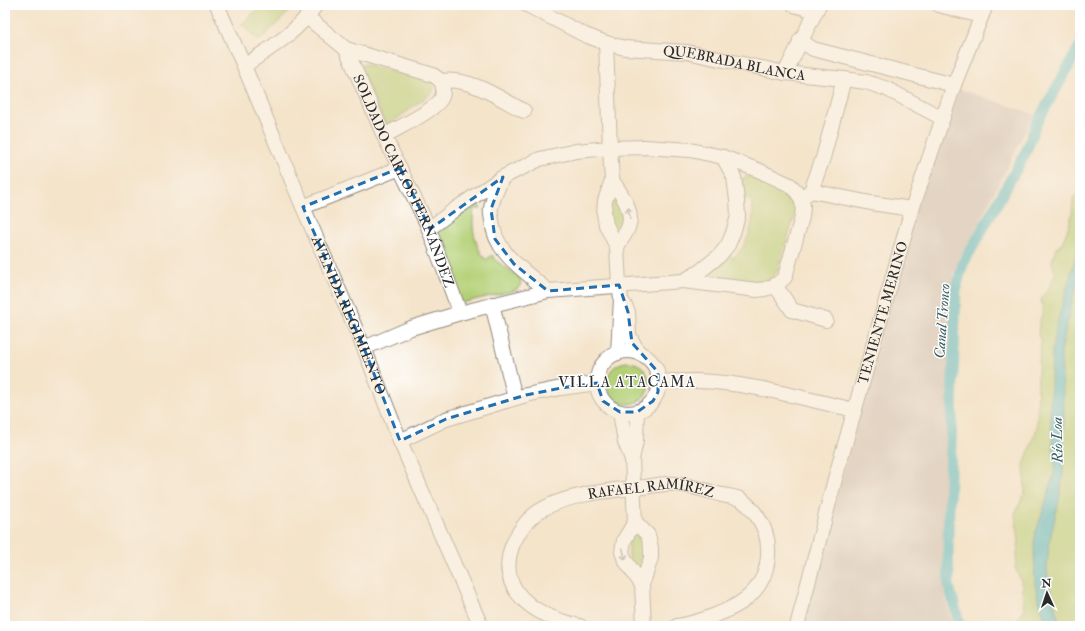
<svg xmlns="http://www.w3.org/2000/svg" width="1085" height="631" font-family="'IM FELL Double Pica',serif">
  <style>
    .industrial { fill: #cec1ba }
    .green { fill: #b4d076; stroke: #707e50 }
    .water { fill: #4fbbca; stroke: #3d737a }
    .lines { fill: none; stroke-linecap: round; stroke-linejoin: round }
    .canal { stroke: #4fbbca; stroke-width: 11 }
    .minor-casing { stroke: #90887b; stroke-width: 16 }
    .minor { stroke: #fff; stroke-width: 14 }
    .oneway { stroke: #a0a0a0 }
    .marked { fill: none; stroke: #1f6fb2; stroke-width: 3; stroke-dasharray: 8 5; stroke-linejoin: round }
    .labels { text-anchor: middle; stroke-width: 3; stroke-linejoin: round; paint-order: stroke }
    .street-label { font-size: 14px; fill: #2b2b2b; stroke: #fff }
    .water-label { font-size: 15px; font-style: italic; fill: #385d63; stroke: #fff }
    .neighbourhood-label { font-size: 15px; letter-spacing: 1px; fill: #2b2b2b; stroke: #fff }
  </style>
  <rect width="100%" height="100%" fill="#fff"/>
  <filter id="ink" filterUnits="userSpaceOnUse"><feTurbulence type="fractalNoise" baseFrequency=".025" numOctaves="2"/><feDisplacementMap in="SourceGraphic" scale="8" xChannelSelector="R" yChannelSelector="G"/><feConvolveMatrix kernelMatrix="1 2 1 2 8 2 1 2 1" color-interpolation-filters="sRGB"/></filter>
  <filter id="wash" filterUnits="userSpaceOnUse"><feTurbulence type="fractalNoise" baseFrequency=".012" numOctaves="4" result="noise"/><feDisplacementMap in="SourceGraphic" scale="16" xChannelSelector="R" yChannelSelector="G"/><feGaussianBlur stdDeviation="0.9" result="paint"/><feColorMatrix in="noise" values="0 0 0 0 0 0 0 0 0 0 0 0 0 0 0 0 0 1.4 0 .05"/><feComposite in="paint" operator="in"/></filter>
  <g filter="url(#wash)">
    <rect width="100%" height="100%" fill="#f4e4cb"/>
    <polygon class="industrial" points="959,89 1034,114 953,274 944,583 946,601 954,626 801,626 915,210"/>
    <g class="green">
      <polygon points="262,5 282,5 289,12 259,41 242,24"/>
      <polygon points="365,64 431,82 434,88 432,93 391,123 384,122 360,67"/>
      <path d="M746,177H751C769,184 795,188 796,211L777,272L771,278L762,283L716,279L713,277L710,270L727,254L733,258C748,247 758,216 750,199H743L741,182L743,179Z"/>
      <polygon points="614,189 622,200 624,224 618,238 609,224 608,201"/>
      <path d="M1080,190V481C1078,504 1077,529 1080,552V626H1017L1015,622L1024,610L1021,580L1015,568L1019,540L1015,514L1025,492L1024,465L1037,428L1038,371L1041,342L1038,334L1039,324L1043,311L1041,299L1050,286L1055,274L1052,261L1055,251L1062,243L1067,231L1072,214L1073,198Z"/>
      <path d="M475,203L478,204L481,209H474C471,226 474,246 486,260L492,255L499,263L519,277C523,284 519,289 513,291L461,303L435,231Z"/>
      <circle cx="628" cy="383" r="21"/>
      <path d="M636,531C649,543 645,559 640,575L629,558V538Z"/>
    </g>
    <polygon class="water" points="1080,240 1080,274 1072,302 1061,351 1064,410 1063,475 1060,496 1049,543 1047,568 1049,585 1060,626 1047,626 1039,601 1035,585 1034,545 1035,535 1048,495 1055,469 1050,414 1052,350 1057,324"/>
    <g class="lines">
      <polyline class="canal" points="960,626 949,586 948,539 956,288 963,264 1026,152 1036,124 1080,46"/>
    </g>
  </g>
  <g filter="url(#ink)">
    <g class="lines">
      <defs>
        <g id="minor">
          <path id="s1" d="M217,5L244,66L303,207L364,348L400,441L481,626"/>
          <path id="s2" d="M527,5L585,35L606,43L625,48L687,52L785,73L844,79L866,82L887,89L942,118"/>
          <polyline points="794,5 816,11"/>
          <polyline points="939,5 981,16"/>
          <path d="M307,17L346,49L433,75L441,81C470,77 499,98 524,111"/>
          <polyline points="800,40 813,49 954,85"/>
          <polyline points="606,43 610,148 612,180 605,201 604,213 606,225 617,247 619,285 621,298 618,353"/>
          <path id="s3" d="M346,49L384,136L427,224L460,313"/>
          <path d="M244,66C272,47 296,33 316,5"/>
          <polyline points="785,73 819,5"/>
          <path d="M384,136C397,128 437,110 442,97C444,91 443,86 441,81"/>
          <path d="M502,178C498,188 493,197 491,208C490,212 491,216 492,220C494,253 525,271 548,291"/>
          <path d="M612,180C621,194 635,211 628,228C625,235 620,241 617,247"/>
          <polyline points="811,191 871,203 912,209"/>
          <polyline points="801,198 811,191 823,158 844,79"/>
          <polyline points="303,207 400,168"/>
          <polyline points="683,281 699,272 719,256 728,245 733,233 738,216 737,200 734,177 723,157"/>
          <polyline points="775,285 792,310 826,320"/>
          <polyline points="492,304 515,398"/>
          <polyline points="624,304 628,312 629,335 638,352"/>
          <path d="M364,348L411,328L460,313L548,291L683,281L757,290C769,289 777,286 785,277L802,217L803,206L801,198L796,191L790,185L758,170L723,157L690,150L645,147L610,148L576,151L540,159L503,177L454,210L429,229"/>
          <circle cx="628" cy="382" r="31"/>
          <path d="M659,382C671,381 684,381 696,381C748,382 804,399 855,410"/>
          <polyline points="620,412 625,442 632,459"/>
          <polyline points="637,412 636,441 632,459 635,522 624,540 622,552 625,560 642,585"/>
          <polyline points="400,441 446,419 526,395 561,388 597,383"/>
          <polyline points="635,522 648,535 651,548 651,558 642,585 644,626"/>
          <path id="s4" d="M580,626C541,618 495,594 512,546C517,534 524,523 535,514C561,494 612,490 645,487C654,486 665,483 675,484C691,485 707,491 722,495C728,496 734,497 740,499C747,503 752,509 757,516C775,541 771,578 747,598C732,611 697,623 677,626"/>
          <path id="s5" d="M797,626L835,479L912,209L954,85L986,5"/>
        </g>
      </defs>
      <use href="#minor" class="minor-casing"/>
      <use href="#minor" class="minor"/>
    </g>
    <defs><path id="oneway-shaft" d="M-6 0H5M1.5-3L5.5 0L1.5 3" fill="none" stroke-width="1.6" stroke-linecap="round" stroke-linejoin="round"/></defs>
    <g class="oneway">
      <use href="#oneway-shaft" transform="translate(629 213) rotate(-100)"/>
      <use href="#oneway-shaft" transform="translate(624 554) rotate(78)"/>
    </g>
  </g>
  <path d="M0 0H1085V631H0ZM400,168L430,229L503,177L491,209L495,239L514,264L548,291L619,285L628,312L632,343L658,372V392L653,401L637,412H620L603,401L597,383L561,388L526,395L446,419L400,441L364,348L303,207Z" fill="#f4e4cb" fill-opacity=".55" fill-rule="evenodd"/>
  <path class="marked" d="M400,168L430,229L503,177L491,209L495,239L514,264L548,291L619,285L628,312L632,343L658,372V392L653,401L637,412H620L603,401L597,383L561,388L526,395L446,419L400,441L364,348L303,207Z"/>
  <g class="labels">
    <g class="street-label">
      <text dy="5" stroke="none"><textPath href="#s2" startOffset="218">QUEBRADA BLANCA</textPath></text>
      <text dy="5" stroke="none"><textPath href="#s3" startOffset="144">SOLDADO CARLOS FERNÁNDEZ</textPath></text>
      <text dy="5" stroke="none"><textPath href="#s5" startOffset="325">TENIENTE MERINO</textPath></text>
      <text dy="5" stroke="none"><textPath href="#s1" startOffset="337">AVENIDA REGIMIENTO</textPath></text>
      <text dy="5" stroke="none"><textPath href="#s4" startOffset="282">RAFAEL RAMÍREZ</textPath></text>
    </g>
    <g class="water-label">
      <text transform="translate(942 321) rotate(-86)" y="5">Canal Tronco</text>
      <text transform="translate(1057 440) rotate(-91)" y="5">Río Loa</text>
    </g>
    <g class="neighbourhood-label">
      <text x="627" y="387">VILLA ATACAMA</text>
    </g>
  </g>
  <rect width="1085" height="631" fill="none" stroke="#fff" stroke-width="20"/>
  <g transform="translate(1047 593) rotate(357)" stroke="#ffffff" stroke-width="3" paint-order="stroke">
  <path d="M0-3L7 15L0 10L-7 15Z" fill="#2b2b2b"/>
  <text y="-6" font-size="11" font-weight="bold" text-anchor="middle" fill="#2b2b2b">N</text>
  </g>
</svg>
